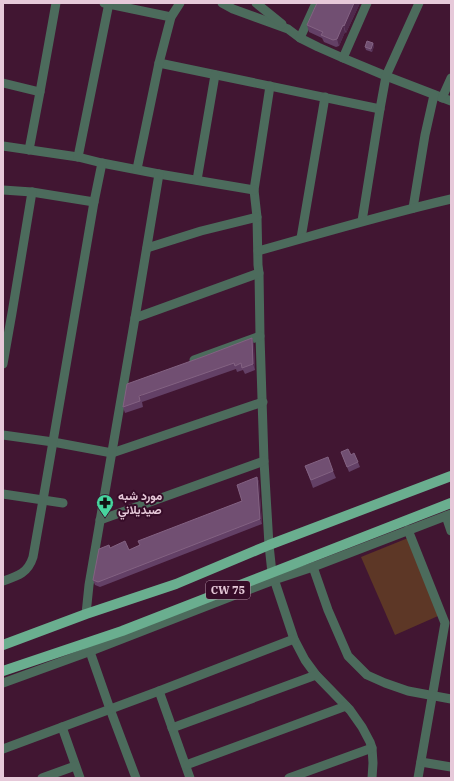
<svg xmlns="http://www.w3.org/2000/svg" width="454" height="781" font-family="'IBM Plex Serif',Vazirmatn,serif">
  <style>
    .garden { fill: #5d3726 }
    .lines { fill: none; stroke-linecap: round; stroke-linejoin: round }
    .minor { stroke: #4c6b5c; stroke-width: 9 }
    .major { stroke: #6aae8f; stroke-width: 10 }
    .wall { fill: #634066 }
    .shaded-wall { fill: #4f294c }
    .building { fill: #714f72; stroke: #836282 }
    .labels { text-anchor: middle; stroke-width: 4; stroke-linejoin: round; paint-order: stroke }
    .shield { fill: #360c28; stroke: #b190a4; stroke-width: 1 }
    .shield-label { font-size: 11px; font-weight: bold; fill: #e6c9d9 }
    .poi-label { font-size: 12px; font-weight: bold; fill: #e6c9d9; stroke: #360c28; text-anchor: start }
  </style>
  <rect width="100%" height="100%" fill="#411632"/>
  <polygon class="garden" points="408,538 438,616 395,635 361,557"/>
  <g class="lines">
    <g class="minor">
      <polyline points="104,3 171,17"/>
      <polyline points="222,3 233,9 288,29 300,38 318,47 343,58 386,76 451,101"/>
      <polyline points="256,3 282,24"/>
      <polyline points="300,38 316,3"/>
      <polyline points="343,58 367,3"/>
      <polyline points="159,63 380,109"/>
      <polyline points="3,83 40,92"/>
      <polyline points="270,86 254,190 257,217 258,265 259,273 260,336 264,461 269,545 272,573 294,639 305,660 316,675 350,710 362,727 370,742 372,748 373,763 372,778"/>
      <polyline points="442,98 451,78"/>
      <polyline points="3,146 78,157 102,163 159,174 254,190"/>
      <polyline points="29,150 40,92 56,3"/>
      <polyline points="78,157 109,3"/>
      <polyline points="137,169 159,63 171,17 180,3"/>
      <polyline points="197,180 215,75"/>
      <polyline points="3,190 32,192 94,202"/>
      <polyline points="413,208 425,135 434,95"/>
      <polyline points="362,221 380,109 386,76 419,3"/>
      <polyline points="301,238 325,97"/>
      <polyline points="147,248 201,231 257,217"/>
      <path d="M258,251C322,233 386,214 451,199"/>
      <polyline points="135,318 259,273"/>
      <polyline points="194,360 260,336"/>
      <polyline points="3,364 12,313 32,192"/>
      <polyline points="3,435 53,442 112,453 263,402"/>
      <polyline points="3,494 63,503"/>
      <polyline points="446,516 451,531"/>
      <polyline points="100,520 264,461"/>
      <polyline points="408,530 445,623 418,778"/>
      <polyline points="313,567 328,610 348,656 367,675 385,683 408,691 451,699"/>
      <path d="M3,581C18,576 28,573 33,557L43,500L94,202L102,163"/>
      <polyline points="86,614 89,585 135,318 159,174"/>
      <polyline points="88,646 110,709 136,778"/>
      <polyline points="3,683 91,651 274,580 313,567 451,514"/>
      <polyline points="159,691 190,778"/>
      <polyline points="62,727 80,778"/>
      <polyline points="172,728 316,675"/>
      <polyline points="3,749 159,691 294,639"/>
      <polyline points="421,762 451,767"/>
      <polyline points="186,765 346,706"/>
      <polyline points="42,778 75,766"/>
      <polyline points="289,778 372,748"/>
    </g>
    <g class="major">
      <polyline points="3,645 86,614 176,584 269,545 451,476"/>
      <polyline points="3,671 122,631 451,503"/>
    </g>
  </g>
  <g class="wall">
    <polygon points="360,3 346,33 345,32 339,46 336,47 324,42 322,38 309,32 307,25"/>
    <polygon points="373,43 374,46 372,52 366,50 365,47"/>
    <polygon points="254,344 255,370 245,374 243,370 237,372 236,369 142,402 143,407 125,413 123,407 205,356"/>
    <polygon points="341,452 351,455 358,462 360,467 349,472"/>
    <polygon points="305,466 333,471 336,478 313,488"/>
    <polygon points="257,477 259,482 262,524 100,587 95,585 93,580 109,545 110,548 129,550 242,501"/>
  </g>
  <g class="shaded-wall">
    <polygon points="354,3 360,3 346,33 344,26"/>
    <polygon points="343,25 345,32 339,46 337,39"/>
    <polygon points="373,43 374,46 372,52 371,49"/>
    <polygon points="252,338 254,344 255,370 253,364"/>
    <polygon points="257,477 259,482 262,524 260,519"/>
  </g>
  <g class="building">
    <polygon points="317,3 354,3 344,26 343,25 337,39 333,40 321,35 323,32 307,25"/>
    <polygon points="367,41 373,43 371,49 365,47"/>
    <polygon points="252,338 253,364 242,368 241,363 235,366 234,363 139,396 140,401 123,407 127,384 205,356"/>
    <polygon points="348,449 351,455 354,453 358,462 347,467 341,452"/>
    <polygon points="328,457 333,471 311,480 305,466"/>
    <polygon points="257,477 260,519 98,582 93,580 99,549 109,545 110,548 125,541 129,550 140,545 138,541 242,501 237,485"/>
  </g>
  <defs>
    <symbol id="pharmacy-pin" viewBox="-11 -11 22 30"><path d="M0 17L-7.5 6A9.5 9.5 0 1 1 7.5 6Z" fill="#47d49e" stroke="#360c28"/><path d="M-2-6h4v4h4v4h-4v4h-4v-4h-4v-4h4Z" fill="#111"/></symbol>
  </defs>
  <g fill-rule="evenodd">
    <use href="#pharmacy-pin" x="95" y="493" width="20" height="27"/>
  </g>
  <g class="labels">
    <rect class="shield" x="206" y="581" width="44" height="18" rx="3"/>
    <g class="shield-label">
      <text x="228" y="594">CW 75</text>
    </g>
    <g class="poi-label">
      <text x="118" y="500">مورد شبه<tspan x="118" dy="14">صيديلاني</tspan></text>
    </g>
  </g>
  <rect width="454" height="781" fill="none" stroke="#e6c9d9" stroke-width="8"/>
</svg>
